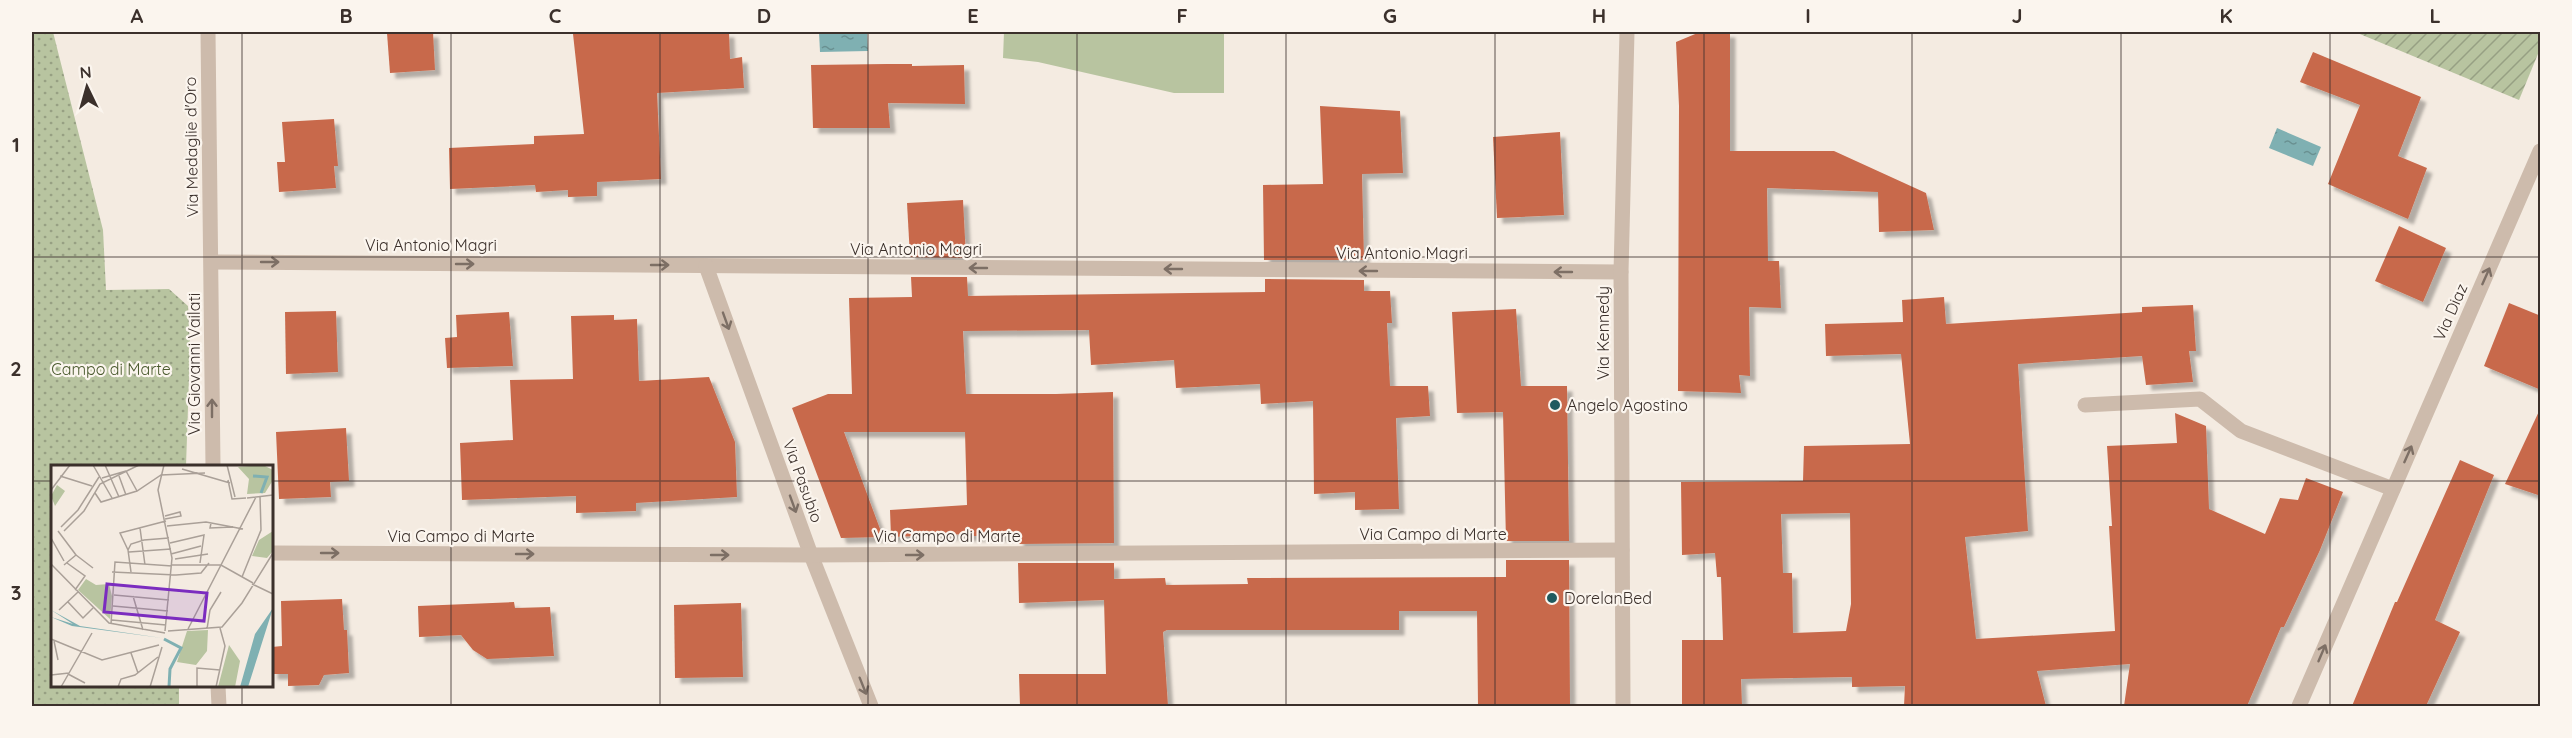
<svg xmlns="http://www.w3.org/2000/svg" width="2572" height="738" font-family="Quicksand,sans-serif">
  <style>
    .grass { fill: #b8c4a0 }
    .park { fill: url(#park-dots) }
    .garden { fill: url(#garden-furrows) }
    .water { fill: url(#water-ripples) }
    .building { fill: #c8694b; fill-rule: evenodd; filter: url(#shadow) }
    .lines { fill: none; stroke-linecap: round; stroke-linejoin: round }
    .street { stroke: #cdbbac; stroke-width: 15 }
    .oneway { stroke: #7d6f65 }
    .grid { fill: none; stroke: #3b302b; stroke-width: 1.5; stroke-opacity: 0.55 }
    .poi-dot { fill: #1f5a5e; stroke: #fbf5ee; stroke-width: 2 }
    .labels { text-anchor: middle; stroke-width: 4.5; stroke-linejoin: round; paint-order: stroke }
    .street-label { font-size: 16px; fill: #3b302b; stroke: #fbf5ee }
    .park-label { font-size: 16px; fill: #4a5a2e; stroke: #fbf5ee }
    .poi-label { font-size: 16px; fill: #3b302b; stroke: #fbf5ee; text-anchor: start }
    .inset-river { fill: none; stroke: #7fb0b2; stroke-width: 3 }
    .inset-road { fill: none; stroke: #aaa098; stroke-width: 1.5 }
    .view { fill: #7b2cbf; fill-opacity: 0.15; stroke: #7b2cbf; stroke-width: 3 }
    .inset-edge { fill: none; stroke: #3b302b; stroke-width: 3 }
    .neatline { fill: none; stroke: #3b302b; stroke-width: 2 }
    .grid-label { font-size: 20px; text-anchor: middle; font-weight: bold; fill: #3b302b }
  </style>
  <defs>
    <pattern id="park-dots" width="8" height="8" patternUnits="userSpaceOnUse" patternTransform="scale(1.5)"><rect width="8" height="8" fill="#b8c4a0"/><path d="M2 2h.1M6 6h.1" fill="none" stroke="#97a083" stroke-width="1.8" stroke-linecap="round"/></pattern>
    <pattern id="garden-furrows" width="10" height="10" patternUnits="userSpaceOnUse" patternTransform="scale(1.5)"><rect width="10" height="10" fill="#b8c4a0"/><path d="M-1 1l2-2M0 10L10 0M9 11l2-2" fill="none" stroke="#97a083"/></pattern>
    <pattern id="water-ripples" width="26" height="14" patternUnits="userSpaceOnUse" patternTransform="scale(1.5)"><rect width="26" height="14" fill="#7fb0b2"/><path d="M2 4q2-2 4 0t4 0M15 11q2-2 4 0t4 0" fill="none" stroke="#699091"/></pattern>
    <filter id="shadow"><feDropShadow dx="5.5" dy="5.5" stdDeviation="1.5" flood-color="#0004"/></filter>
  </defs>
  <rect width="100%" height="100%" fill="#f4ebe1"/>
  <polygon class="grass" points="1004,32 1224,32 1224,93 1174,93 1038,62 1003,58"/>
  <polygon class="park" points="32,32 53,32 103,230 106,290 169,289 188,306 190,348 186,466 52,466 52,686 179,686 179,706 32,706"/>
  <polygon class="garden" points="2355,32 2540,32 2540,49 2519,100"/>
  <g class="water">
    <polygon points="819,32 867,32 868,51 820,52"/>
    <polygon points="2277,128 2321,147 2313,166 2269,148"/>
  </g>
  <g class="building">
    <polygon points="433,32 435,70 390,73 387,33"/>
    <polygon points="634,32 729,32 730,59 742,57 744,88 657,93 661,179 597,182 597,196 568,197 568,190 536,192 535,185 450,189 449,148 534,144 534,136 584,134 573,34"/>
    <polygon points="1700,32 1730,32 1730,151 1834,151 1926,193 1934,230 1879,232 1878,192 1767,188 1768,261 1779,261 1781,308 1749,307 1750,376 1739,375 1741,393 1678,391 1679,106 1676,42"/>
    <polygon points="2313,52 2421,97 2398,156 2427,168 2408,219 2328,184 2360,105 2300,82"/>
    <polygon points="887,64 912,64 912,66 964,65 965,104 888,103 890,128 813,128 811,65"/>
    <polygon points="1320,106 1400,111 1403,173 1362,174 1364,260 1264,260 1263,185 1323,184"/>
    <polygon points="334,119 338,166 334,166 336,188 279,192 277,162 285,162 282,122"/>
    <polygon points="1560,132 1564,215 1497,218 1493,137"/>
    <polygon points="963,200 966,258 910,257 907,203"/>
    <polygon points="2399,226 2446,248 2423,302 2375,281"/>
    <polygon points="911,277 967,277 968,296 1265,292 1265,279 1364,280 1364,291 1390,291 1392,323 1387,323 1390,386 1428,386 1430,416 1396,418 1399,509 1355,510 1355,492 1314,494 1313,401 1261,404 1260,384 1176,388 1174,360 1091,365 1089,330 963,331 966,394 1056,394 1113,392 1114,543 1018,544 1018,536 968,536 968,534 891,537 890,510 967,505 965,432 844,432 883,537 841,538 792,408 828,394 852,394 849,298 912,297"/>
    <path d="M1944,297L1946,324L2142,312V307L2193,305L2196,351H2189L2193,382L2146,385L2142,356L2018,364L2028,531L1965,537L1976,639L2115,631L2109,526H2112L2107,446L2177,443L2175,413L2206,426L2209,509L2265,534L2280,498L2298,500L2306,478L2343,492L2320,550L2284,627H2281L2247,706H2124L2130,664L2037,671L2046,706H1904L1905,686L1852,687V677L1741,679L1742,706H1682V640H1723L1721,577H1717L1715,553L1682,555L1681,482L1803,481L1804,446L1910,444L1901,354L1826,356L1825,324L1903,322L1902,300ZM1850,513L1851,604L1846,631L1793,633L1792,573H1783L1781,514Z"/>
    <polygon points="2509,303 2541,316 2541,390 2484,366"/>
    <polygon points="1516,309 1521,386 1567,386 1569,541 1506,541 1503,412 1457,413 1452,312"/>
    <polygon points="336,311 338,372 286,374 285,312"/>
    <polygon points="509,312 513,366 447,368 445,338 457,337 456,315"/>
    <polygon points="614,315 614,320 637,319 639,381 709,377 735,442 737,497 636,503 636,511 576,513 576,496 462,500 460,443 513,440 510,380 573,379 571,316"/>
    <polygon points="2541,407 2541,496 2505,484"/>
    <polygon points="346,428 349,481 330,482 331,497 279,499 276,432"/>
    <polygon points="2460,460 2494,475 2435,620 2460,632 2426,706 2352,706 2395,602 2397,602"/>
    <polygon points="1506,560 1569,560 1570,706 1478,706 1477,611 1399,611 1399,630 1167,630 1163,632 1168,706 1020,706 1019,674 1106,674 1104,600 1019,603 1018,563 1114,563 1114,579 1165,578 1166,585 1248,584 1247,578 1506,577"/>
    <polygon points="342,599 344,630 347,630 349,673 324,675 319,685 288,686 288,674 272,674 272,647 282,646 281,601"/>
    <polygon points="514,602 515,608 550,607 554,656 487,659 473,650 461,635 419,637 418,606"/>
    <polygon points="741,603 743,677 675,678 674,605"/>
  </g>
  <g class="lines">
    <g class="street">
      <polyline points="208,32 213,466"/>
      <polyline points="212,262 1621,272"/>
      <polyline points="706,266 811,555 871,706"/>
      <polyline points="2085,405 2200,399 2241,431 2393,489"/>
      <polyline points="272,553 811,555 1622,550"/>
      <polyline points="218,686 219,706"/>
      <polyline points="1623,706 1621,272 1627,32"/>
      <polyline points="2299,706 2540,151"/>
    </g>
  </g>
  <defs><path id="oneway-shaft" d="M-6 0H5M1.5-3L5.5 0L1.5 3" fill="none" stroke-width="1.6" stroke-linecap="round" stroke-linejoin="round" transform="scale(1.5)"/></defs>
  <g class="oneway">
    <use href="#oneway-shaft" transform="translate(270 262)"/>
    <use href="#oneway-shaft" transform="translate(465 264)"/>
    <use href="#oneway-shaft" transform="translate(660 265)"/>
    <use href="#oneway-shaft" transform="translate(978 268) rotate(-180)"/>
    <use href="#oneway-shaft" transform="translate(1173 269) rotate(-180)"/>
    <use href="#oneway-shaft" transform="translate(1368 271) rotate(-180)"/>
    <use href="#oneway-shaft" transform="translate(1563 272) rotate(-180)"/>
    <use href="#oneway-shaft" transform="translate(2486 276) rotate(-66)"/>
    <use href="#oneway-shaft" transform="translate(726 321) rotate(70)"/>
    <use href="#oneway-shaft" transform="translate(212 408) rotate(-90)"/>
    <use href="#oneway-shaft" transform="translate(2408 454) rotate(-66)"/>
    <use href="#oneway-shaft" transform="translate(793 504) rotate(70)"/>
    <use href="#oneway-shaft" transform="translate(330 553)"/>
    <use href="#oneway-shaft" transform="translate(525 554)"/>
    <use href="#oneway-shaft" transform="translate(720 555)"/>
    <use href="#oneway-shaft" transform="translate(915 555)"/>
    <use href="#oneway-shaft" transform="translate(2322 653) rotate(-67)"/>
    <use href="#oneway-shaft" transform="translate(863 686) rotate(68)"/>
  </g>
  <path class="grid" d="M242,32V466M451,32V706M660,32V706M868,32V706M1077,32V706M1286,32V706M1495,32V706M1704,32V706M1912,32V706M2121,32V706M2330,32V706M32,257H2540M32,481H52M272,481H2540M242,686V706"/>
  <g class="poi-dot">
    <circle cx="1555" cy="405" r="6"/>
    <circle cx="1552" cy="598" r="6"/>
  </g>
  <g class="labels">
    <g class="street-label">
      <text transform="translate(191 147) rotate(-91)" y="6">Via Medaglie d'Oro</text>
      <text x="431" y="251">Via Antonio Magri</text>
      <text x="916" y="255">Via Antonio Magri</text>
      <text x="1402" y="259">Via Antonio Magri</text>
      <text transform="translate(2450 312) rotate(-66)" y="6">Via Diaz</text>
      <text transform="translate(1603 333) rotate(-90)" y="6">Via Kennedy</text>
      <text transform="translate(194 364) rotate(-90)" y="6">Via Giovanni Vailati</text>
      <text transform="translate(803 481) rotate(70)" y="6">Via Pasubio</text>
      <text x="1433" y="540">Via Campo di Marte</text>
      <text x="461" y="542">Via Campo di Marte</text>
      <text x="947" y="542">Via Campo di Marte</text>
    </g>
    <g class="park-label">
      <text x="111" y="375">Campo di Marte</text>
    </g>
    <g class="poi-label">
      <text x="1567" y="411">Angelo Agostino</text>
      <text x="1564" y="604">DorelanBed</text>
    </g>
  </g>
  <g transform="translate(51 465)">
    <rect width="222" height="222" fill="#f4ebe1"/>
    <path d="M6,20L14,26L4,41L0,31ZM157,165L156,186L145,200L126,197L136,166Z" fill="#b8c4a0"/>
    <path d="M212,0L222,5V15L214,28L196,29L198,14L187,2ZM222,66V86L216,93L201,91L208,75ZM35,114L45,120L58,119L61,131L59,154L27,125ZM178,180L189,196L184,222H167Z" fill="#b8c4a0"/>
    <path d="M222,143L197,222H189L204,169ZM0,145L29,161L111,173L21,161L0,152L22,159Z" fill="#7fb0b2"/>
    <path class="inset-river" d="M202,11L216,12L210,28M113,174L130,183L119,204L118,222"/>
    <path class="inset-road" d="M42,0L61,33M54,0L68,32M113,0L107,25L121,93L114,166M176,0L184,32M131,4L179,18M75,6L86,26M9,11L41,21M68,11L75,30M51,13L75,6M177,15L181,34L195,33M0,25L19,0M44,28L50,37L86,26L110,10L154,8M196,33L222,30M114,51L129,47L130,51L114,54M160,58L159,63L182,62M116,61L155,57L192,64M10,62L27,45L48,12M89,63L94,100M7,66L25,90L13,100M13,66L33,46L49,19L88,0M0,73L13,96M119,78L153,70L149,98M77,85L69,68L115,56M77,85L80,79L93,75L118,73M77,85L80,107M78,87L120,84M120,89L150,81M25,90L42,103M124,94L157,89M16,98L34,111L24,125M0,99L58,158L114,168M121,100H170L202,118M61,107L125,110L150,108L158,98M191,112L210,65L209,31M201,119L222,129M63,130L118,135M82,131L92,165M17,137L32,153L42,143M62,141L117,146M8,145L27,127M61,155L115,160M60,159L64,97L121,101M137,164L205,32M156,164L159,145L170,127M117,166L171,162L191,138L222,88M0,174L51,195L108,180M3,176L7,195M80,188L87,208M17,209L34,218M0,210L18,208M10,222L41,168M67,222L70,214L84,210L107,192M99,222L111,182M146,222V203L169,205M165,222L174,181L169,163"/>
    <path class="view" d="M56,119L156,128L153,156L53,147Z"/>
    <rect width="222" height="222" class="inset-edge"/>
  </g>
  <rect width="2572" height="738" fill="none" stroke="#fbf5ee" stroke-width="66"/>
  <g transform="translate(87 87) rotate(355)" stroke="#fbf5ee" stroke-width="4.5" paint-order="stroke">
  <path d="M0-4.5L10 22L0 15L-10 22Z" fill="#3b302b"/>
  <text y="-9" font-size="16" font-weight="bold" text-anchor="middle" fill="#3b302b">N</text>
  </g>
  <rect x="33" y="33" width="2506" height="672" class="neatline"/>
  <g class="grid-label">
    <text x="137" y="23">A</text>
    <text x="346" y="23">B</text>
    <text x="555" y="23">C</text>
    <text x="764" y="23">D</text>
    <text x="973" y="23">E</text>
    <text x="1182" y="23">F</text>
    <text x="1390" y="23">G</text>
    <text x="1599" y="23">H</text>
    <text x="1808" y="23">I</text>
    <text x="2017" y="23">J</text>
    <text x="2226" y="23">K</text>
    <text x="2435" y="23">L</text>
    <text x="16" y="152">1</text>
    <text x="16" y="376">2</text>
    <text x="16" y="600">3</text>
  </g>
</svg>
